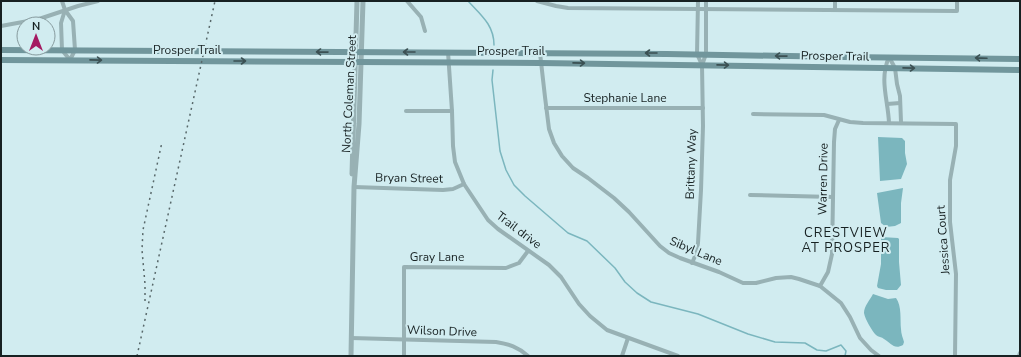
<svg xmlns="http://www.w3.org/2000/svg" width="1021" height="357" font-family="'Nunito Sans',sans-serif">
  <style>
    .water { fill: #7bb6be }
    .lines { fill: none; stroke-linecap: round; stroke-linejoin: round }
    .stream { stroke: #7bb6be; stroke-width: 1.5 }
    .minor { stroke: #98b1b4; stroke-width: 4 }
    .tertiary { stroke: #98b1b4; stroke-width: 5 }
    .secondary { stroke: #71969c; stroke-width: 6 }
    .rail { stroke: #58686a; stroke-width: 1.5; stroke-dasharray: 2 4; stroke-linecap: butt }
    .oneway { stroke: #3b5053 }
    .labels { text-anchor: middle; stroke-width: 4; stroke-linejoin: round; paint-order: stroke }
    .street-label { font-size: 12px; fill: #172122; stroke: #d1ecf0 }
    .neighbourhood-label { font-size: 13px; letter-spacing: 1px; fill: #172122; stroke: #d1ecf0 }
  </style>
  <rect width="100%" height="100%" fill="#d1ecf0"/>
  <g class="water">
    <polygon points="878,137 902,138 905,141 905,153 907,164 901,179 880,181"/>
    <polygon points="903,188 901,203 901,223 895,226 886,227 881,223 877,193"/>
    <polygon points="881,237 898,238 899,239 899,262 901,285 897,290 886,290 878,288 877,286 881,264"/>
    <path d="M873,294L888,299L896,298C902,306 900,320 901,329C901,334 903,338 904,342L903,345C894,350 891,343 884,339C882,337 878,337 876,335C872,331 865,319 864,313C864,306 870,300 873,294Z"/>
  </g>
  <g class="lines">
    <g class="stream">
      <path d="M468,1C481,15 494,25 494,45"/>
      <polyline points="493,70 492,80 500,151 506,170 514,185 525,196 568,233 587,241 615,268 625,282 637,293 651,302 698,314 748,334 775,342 805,343 817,350 826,351 841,345 846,351 845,356"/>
    </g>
    <g class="minor">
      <polyline points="62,1 65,10 73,21 75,50 70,60 62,50 61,23 65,10"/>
      <polyline points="407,1 421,17 425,31"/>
      <polyline points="537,1 556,6 568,8 957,11 957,1"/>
      <polyline points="698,1 697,54 702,65"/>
      <polyline points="835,1 835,10"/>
      <polyline points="1,26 39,19 78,6 98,1"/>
      <polyline points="448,52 452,111 453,146 455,162 464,184 488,220 498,229 549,265 561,277 579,304 590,316 607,330 678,356"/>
      <polyline points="540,53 545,97 549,129 554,143 562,156 573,168 588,178 614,198 629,212 660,246 669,253 680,258 719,272 743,283 756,283 776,278 791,277 799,279 820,286 841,303 850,317 860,338 871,350 879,356"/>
      <polyline points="889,57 895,68 897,84 900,96 901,122"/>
      <polyline points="887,104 900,103"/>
      <polyline points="546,108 703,108"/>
      <polyline points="406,111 452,111"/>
      <polyline points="753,114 824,115 850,122 863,123 956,124 956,146 950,180 950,222 956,274 955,356"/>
      <path d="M889,123C888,99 879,80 889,57"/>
      <polyline points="354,187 443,190 453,189 464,184"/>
      <polyline points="750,195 833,197"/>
      <polyline points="692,263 696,254 698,243 701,190 703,126 702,65 706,54 706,1"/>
      <polyline points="820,286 828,272 832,254 834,142 835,129 839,120"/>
      <path d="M351,338L496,342C509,344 518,347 528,356"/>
      <polyline points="404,356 404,267 506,268 519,263 528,251"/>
      <polyline points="622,356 628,338"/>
      <polyline points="1019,356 1020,353"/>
    </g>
    <g class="tertiary">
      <polyline points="352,174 357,1"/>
      <polyline points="351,356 354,187 359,124 363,1"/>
    </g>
    <g class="secondary">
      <polyline points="1,50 667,54 844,57 1020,59"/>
      <polyline points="1,60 540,63 1020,70"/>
    </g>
    <g class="rail">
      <polyline points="145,301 145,284 142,250 143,230 162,142"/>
      <polyline points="137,356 215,1"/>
    </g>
  </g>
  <defs><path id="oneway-shaft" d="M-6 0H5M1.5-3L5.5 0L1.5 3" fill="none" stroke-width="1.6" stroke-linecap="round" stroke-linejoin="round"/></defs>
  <g class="oneway">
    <use href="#oneway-shaft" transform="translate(322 52) rotate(-179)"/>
    <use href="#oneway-shaft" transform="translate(409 52) rotate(180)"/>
    <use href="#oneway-shaft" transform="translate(651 53) rotate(-180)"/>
    <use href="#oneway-shaft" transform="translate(781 56) rotate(-179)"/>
    <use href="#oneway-shaft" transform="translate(981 58) rotate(-178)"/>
    <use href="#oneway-shaft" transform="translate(96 60) rotate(1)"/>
    <use href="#oneway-shaft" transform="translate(240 61)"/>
    <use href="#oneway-shaft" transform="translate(579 63) rotate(1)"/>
    <use href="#oneway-shaft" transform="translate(723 65) rotate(1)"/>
    <use href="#oneway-shaft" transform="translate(909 68) rotate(1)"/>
  </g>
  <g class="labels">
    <g class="street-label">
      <text x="187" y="54">Prosper Trail</text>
      <text x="511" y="55">Prosper Trail</text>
      <text transform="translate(835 56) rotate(1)" y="4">Prosper Trail</text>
      <text transform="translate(349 94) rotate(-87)" y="4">North Coleman Street</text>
      <text x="625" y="102">Stephanie Lane</text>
      <text transform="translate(691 164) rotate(-88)" y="4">Brittany Way</text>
      <text transform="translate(409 178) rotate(1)" y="4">Bryan Street</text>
      <text transform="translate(823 179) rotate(-89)" y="4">Warren Drive</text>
      <text transform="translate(519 230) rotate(37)" y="4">Trail drive</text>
      <text transform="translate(943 240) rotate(-94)" y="4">Jessica Court</text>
      <text transform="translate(696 251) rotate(23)" y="4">Sibyl Lane</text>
      <text x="437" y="261">Gray Lane</text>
      <text transform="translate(442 331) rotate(2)" y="4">Wilson Drive</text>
    </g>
    <g class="neighbourhood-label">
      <text x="846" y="237">CRESTVIEW<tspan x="846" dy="15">AT PROSPER</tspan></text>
    </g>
  </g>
  <rect width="1021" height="357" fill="none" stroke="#172122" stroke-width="4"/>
  <g transform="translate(36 36)"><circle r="19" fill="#d1ecf0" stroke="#879b9e"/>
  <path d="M0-3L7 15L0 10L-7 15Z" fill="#a41a62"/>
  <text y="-6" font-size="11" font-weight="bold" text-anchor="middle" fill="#172122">N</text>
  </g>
</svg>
